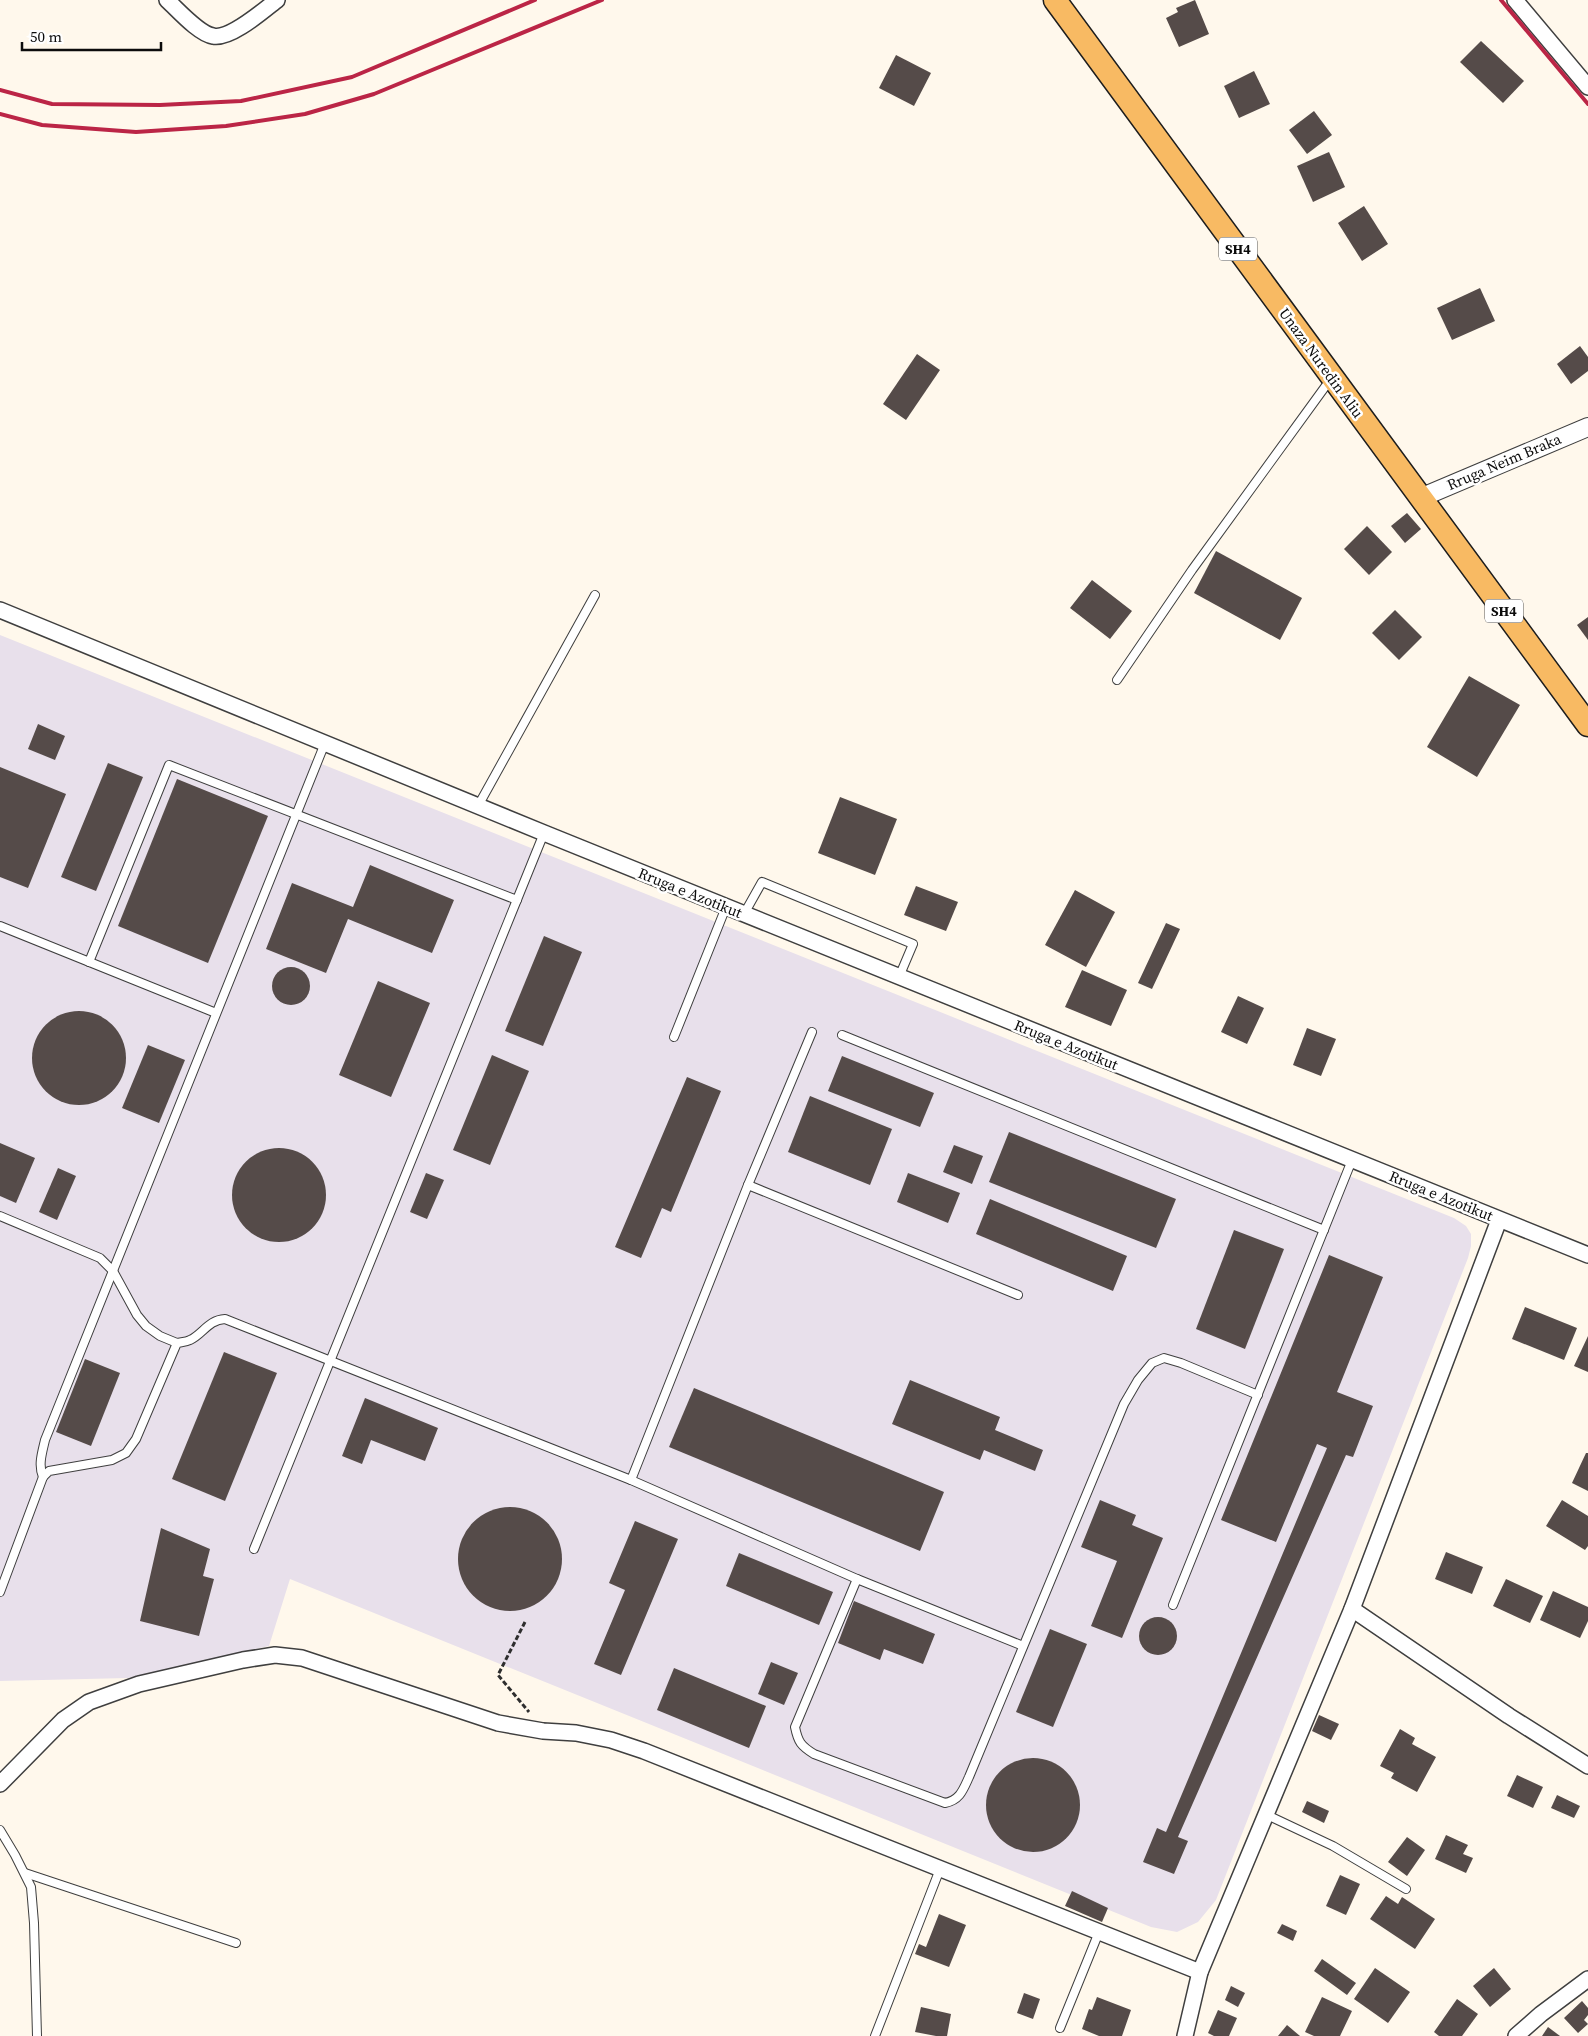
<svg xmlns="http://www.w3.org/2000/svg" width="1588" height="2036" font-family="'Source Serif 4',serif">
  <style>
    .industrial { fill: #e8e0eb }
    .building { fill: #554b49 }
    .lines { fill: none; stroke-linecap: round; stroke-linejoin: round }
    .service-casing { stroke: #3f3f3f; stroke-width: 10 }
    .minor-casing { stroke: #3f3f3f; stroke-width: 18 }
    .tertiary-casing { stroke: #3f3f3f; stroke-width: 20 }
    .primary-casing { stroke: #1d1d1d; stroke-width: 25 }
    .path { stroke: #2e2e2e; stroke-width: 3; stroke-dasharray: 5 2.5; stroke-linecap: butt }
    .service { stroke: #fff; stroke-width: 8 }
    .minor { stroke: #fff; stroke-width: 15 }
    .tertiary { stroke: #fff; stroke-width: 18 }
    .primary { stroke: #f8ba63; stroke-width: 22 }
    .rail { stroke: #bb2546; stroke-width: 4 }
    .labels { text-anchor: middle; stroke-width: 5; stroke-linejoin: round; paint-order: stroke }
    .shield { fill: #fff; stroke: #555; stroke-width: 1 }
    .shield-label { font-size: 14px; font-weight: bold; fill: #0c0c0c }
    .street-label { font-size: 15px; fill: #0c0c0c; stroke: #fff }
  </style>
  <rect width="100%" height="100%" fill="#fff8ec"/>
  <polygon class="industrial" points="0,635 1454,1218 1466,1226 1471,1234 1471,1246 1468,1258 1216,1900 1198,1922 1177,1932 1151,1927 290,1579 269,1646 128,1678 0,1681"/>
  <g class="building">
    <polygon points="1195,0 1209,34 1179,47 1166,18 1178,12 1176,8"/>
    <polygon points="1481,41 1524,81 1503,103 1460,62"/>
    <polygon points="896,55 931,73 914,106 879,88"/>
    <polygon points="1254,71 1270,104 1239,118 1224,86"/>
    <polygon points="1314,111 1332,135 1307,154 1289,130"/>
    <polygon points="1329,152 1345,187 1313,202 1297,166"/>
    <polygon points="1364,206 1388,244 1362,261 1338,223"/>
    <polygon points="1480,288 1495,321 1452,340 1437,308"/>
    <polygon points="1580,346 1588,357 1588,371 1571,384 1557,364"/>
    <polygon points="917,354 940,370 906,420 883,404"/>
    <polygon points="1407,513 1421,529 1405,543 1391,526"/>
    <polygon points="1367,526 1392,552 1369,575 1344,549"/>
    <polygon points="1216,551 1302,598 1280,640 1194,593"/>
    <polygon points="1092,580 1132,611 1110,639 1070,608"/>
    <polygon points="1395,610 1422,637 1399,660 1372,633"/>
    <polygon points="1588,617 1588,640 1577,625"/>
    <polygon points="1469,676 1520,705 1477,777 1427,747"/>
    <polygon points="38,724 65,736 55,760 28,749"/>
    <polygon points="108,763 143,777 96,891 61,877"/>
    <polygon points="0,767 66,794 28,888 0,877"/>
    <polygon points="177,779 268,816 208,963 118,926"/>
    <polygon points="840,797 897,819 875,875 818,853"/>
    <polygon points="370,865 454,900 432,953 348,919 326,973 266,949 292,883 353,907"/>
    <polygon points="916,886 958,902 946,931 904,915"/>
    <polygon points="1075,890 1115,912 1086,967 1045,945"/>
    <polygon points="1166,923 1180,929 1152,989 1138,983"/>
    <polygon points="544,936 582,952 543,1046 505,1031"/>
    <circle cx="291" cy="986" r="19"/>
    <polygon points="1082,970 1127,990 1111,1026 1065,1007"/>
    <polygon points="378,981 430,1003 391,1097 339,1075"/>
    <polygon points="1238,996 1264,1008 1247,1044 1221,1032"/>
    <circle cx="79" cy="1058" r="47"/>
    <polygon points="1307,1028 1336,1039 1321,1076 1293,1065"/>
    <polygon points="148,1045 185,1060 159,1123 122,1108"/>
    <polygon points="492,1055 529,1071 490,1165 453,1150"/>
    <polygon points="842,1056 934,1093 920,1127 828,1091"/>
    <polygon points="687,1077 721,1091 671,1212 662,1208 641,1258 615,1247"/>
    <polygon points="810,1096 892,1129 870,1185 788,1152"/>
    <polygon points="1009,1132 1176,1199 1156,1248 989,1182"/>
    <polygon points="0,1143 35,1158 16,1203 0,1196"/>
    <polygon points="954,1145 983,1156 972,1184 943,1172"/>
    <circle cx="279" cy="1195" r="47"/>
    <polygon points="58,1168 76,1176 57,1220 39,1212"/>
    <polygon points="426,1173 444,1180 427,1219 410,1212"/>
    <polygon points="908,1173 960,1193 948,1223 897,1202"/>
    <polygon points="990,1199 1127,1256 1113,1291 976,1234"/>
    <polygon points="1234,1230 1284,1249 1245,1349 1196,1329"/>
    <polygon points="1329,1255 1383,1277 1337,1392 1373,1406 1353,1457 1346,1455 1178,1837 1188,1841 1174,1874 1143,1862 1157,1828 1166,1832 1327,1448 1317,1444 1276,1542 1221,1520"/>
    <polygon points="1525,1307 1577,1328 1564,1360 1512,1339"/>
    <polygon points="1588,1336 1588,1372 1574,1366"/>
    <polygon points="224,1352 277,1373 225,1501 172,1479"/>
    <polygon points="85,1359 120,1373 91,1446 56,1432"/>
    <polygon points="910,1380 1000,1417 995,1430 1043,1450 1035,1471 984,1450 980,1460 892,1424"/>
    <polygon points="694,1388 944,1492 920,1551 669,1447"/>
    <polygon points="365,1398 438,1428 425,1461 371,1440 362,1464 342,1456"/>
    <polygon points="1586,1453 1588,1453 1588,1491 1572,1483"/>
    <polygon points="1100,1500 1136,1515 1132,1525 1163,1538 1122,1638 1091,1626 1117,1561 1081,1547"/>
    <polygon points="1562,1500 1588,1516 1588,1546 1585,1550 1546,1526"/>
    <circle cx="510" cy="1559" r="52"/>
    <polygon points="635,1521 678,1539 621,1675 594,1664 625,1590 609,1583"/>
    <polygon points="161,1528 210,1549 203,1576 214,1579 199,1636 140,1621"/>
    <polygon points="1446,1552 1483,1567 1472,1594 1435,1579"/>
    <polygon points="739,1553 833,1592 819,1625 726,1586"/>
    <polygon points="1506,1579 1543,1596 1530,1623 1493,1606"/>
    <polygon points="1553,1591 1588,1607 1588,1621 1580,1638 1540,1620"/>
    <polygon points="854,1601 935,1634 923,1664 884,1649 880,1660 838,1643"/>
    <circle cx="1158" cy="1636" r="19"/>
    <polygon points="1050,1629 1087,1644 1053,1727 1016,1712"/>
    <polygon points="771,1662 798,1673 784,1705 758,1694"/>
    <polygon points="674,1668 766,1706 749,1748 657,1710"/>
    <polygon points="1319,1715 1339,1724 1331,1740 1312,1731"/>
    <polygon points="1400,1729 1415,1738 1412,1744 1436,1757 1417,1792 1391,1778 1394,1773 1380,1766"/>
    <circle cx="1033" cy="1805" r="47"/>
    <polygon points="1517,1775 1543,1787 1533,1808 1507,1796"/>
    <polygon points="1557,1795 1580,1806 1574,1818 1551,1808"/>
    <polygon points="1307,1801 1329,1811 1324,1823 1302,1812"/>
    <polygon points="1446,1835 1468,1845 1463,1854 1473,1858 1466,1873 1435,1859"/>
    <polygon points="1407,1837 1425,1850 1407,1876 1388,1862"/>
    <polygon points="1340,1875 1360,1884 1346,1915 1326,1906"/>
    <polygon points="1072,1891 1108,1908 1102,1922 1065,1906"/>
    <polygon points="1386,1896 1398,1904 1402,1897 1435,1919 1415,1949 1370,1919"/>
    <polygon points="939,1914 966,1925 949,1967 915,1954 919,1944 926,1947"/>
    <polygon points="1282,1924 1297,1931 1293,1941 1277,1933"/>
    <polygon points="1322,1959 1356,1983 1347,1995 1314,1971"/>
    <polygon points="1375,1968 1410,1992 1388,2023 1354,1999"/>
    <polygon points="1494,1968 1511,1989 1490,2007 1473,1986"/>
    <polygon points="1231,1986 1245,1993 1238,2007 1225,2000"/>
    <polygon points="1024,1993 1040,1999 1033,2019 1017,2013"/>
    <polygon points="1097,1997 1131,2010 1122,2036 1099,2036 1082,2029 1089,2009 1092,2010"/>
    <polygon points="1322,1997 1352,2011 1340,2036 1314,2036 1305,2032"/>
    <polygon points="1457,1999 1478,2014 1462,2036 1439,2036 1434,2032"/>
    <polygon points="1582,2001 1588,2008 1588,2015 1584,2020 1588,2024 1578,2033 1564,2018"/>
    <polygon points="921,2007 951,2014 947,2036 936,2036 915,2032"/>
    <polygon points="1218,2010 1237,2018 1229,2036 1214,2036 1208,2033"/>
    <polygon points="1287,2025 1300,2036 1278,2036"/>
    <polygon points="1548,2027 1560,2036 1542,2036"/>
  </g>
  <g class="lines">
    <defs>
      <g id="service">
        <polyline points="1117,680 1192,570 1330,380"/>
        <polyline points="478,806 595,595"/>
        <polyline points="744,914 762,882 913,944 899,977"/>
        <polyline points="0,926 216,1013"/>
        <polyline points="89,962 169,765 517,900"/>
        <polyline points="842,1035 1324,1230"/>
        <polyline points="674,1037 726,907"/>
        <polyline points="748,1185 1018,1295"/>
        <polyline points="0,1216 100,1258 113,1271 137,1315 146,1326 160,1336 177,1343"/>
        <path d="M43,1477C38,1465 42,1453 45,1440L325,743"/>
        <polyline points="631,1480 748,1185 812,1032"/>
        <polyline points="254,1549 544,833"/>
        <path d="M857,1579L795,1727C798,1742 801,1746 814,1754L945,1803C960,1800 963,1790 969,1777L1124,1404L1138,1380L1152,1363L1164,1358L1181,1363L1258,1395"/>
        <path d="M0,1592L43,1477L49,1471L112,1460L126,1453L136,1439L177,1343C181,1342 186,1342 190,1340C203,1334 208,1320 225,1319L631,1480L857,1579L1023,1646"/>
        <polyline points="1173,1605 1352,1160"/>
        <polyline points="1265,1814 1333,1846 1406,1889"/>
        <polyline points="0,1830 15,1855 31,1887 34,1923 37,2036"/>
        <polyline points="25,1873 236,1943"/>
        <polyline points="1060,2028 1099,1932"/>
        <polyline points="875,2036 940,1869"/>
      </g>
      <g id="minor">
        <path d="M167,0C178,10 199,34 213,36C230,40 264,10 277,0"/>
        <polyline points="1515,0 1588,87"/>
        <polyline points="0,610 544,833 1588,1255"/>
        <polyline points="1352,1609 1509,1716 1588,1766"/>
        <polyline points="0,1784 63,1720 89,1702 139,1684 243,1660 275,1655 302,1658 498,1723 543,1731 576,1733 611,1740 644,1751 1200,1972"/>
        <polyline points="1185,2036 1200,1972 1352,1609 1499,1220"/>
        <polyline points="1516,2036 1541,2014 1588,1979"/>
      </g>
      <polyline id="tertiary" points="1420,498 1588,427"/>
      <polyline id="primary" points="1055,0 1588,725"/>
    </defs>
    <use href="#service" class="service-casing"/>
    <use href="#minor" class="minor-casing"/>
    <use href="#tertiary" class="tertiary-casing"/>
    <use href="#primary" class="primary-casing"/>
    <polyline class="path" points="525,1622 498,1675 529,1712"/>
    <use href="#service" class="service"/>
    <use href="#minor" class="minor"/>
    <use href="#tertiary" class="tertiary"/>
    <use href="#primary" class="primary"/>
    <g class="rail">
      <polyline points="1501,0 1588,104"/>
      <polyline points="0,90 52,104 160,105 241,101 352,77 535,0"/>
      <polyline points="0,114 42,125 136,132 226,126 305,114 374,94 602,0"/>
    </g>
  </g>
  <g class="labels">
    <g class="shield">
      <rect x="1219" y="237.5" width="38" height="23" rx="4"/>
      <rect x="1485" y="599.5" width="38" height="23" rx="4"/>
    </g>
    <g class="shield-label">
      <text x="1238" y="254">SH4</text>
      <text x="1504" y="616">SH4</text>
    </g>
    <g class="street-label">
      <text transform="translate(1321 363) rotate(54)" y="5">Unaza Nuredin Aliu</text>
      <text transform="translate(1504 462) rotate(-23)" y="5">Rruga Neim Braka</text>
      <text transform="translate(690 893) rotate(22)" y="5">Rruga e Azotikut</text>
      <text transform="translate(1066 1045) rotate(22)" y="5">Rruga e Azotikut</text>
      <text transform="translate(1441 1196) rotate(22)" y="5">Rruga e Azotikut</text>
    </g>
  </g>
  <path d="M22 42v8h139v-8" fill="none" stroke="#0c0c0c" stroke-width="2.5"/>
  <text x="30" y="42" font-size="15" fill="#0c0c0c" stroke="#ffffff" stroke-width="4" paint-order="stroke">50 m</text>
</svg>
